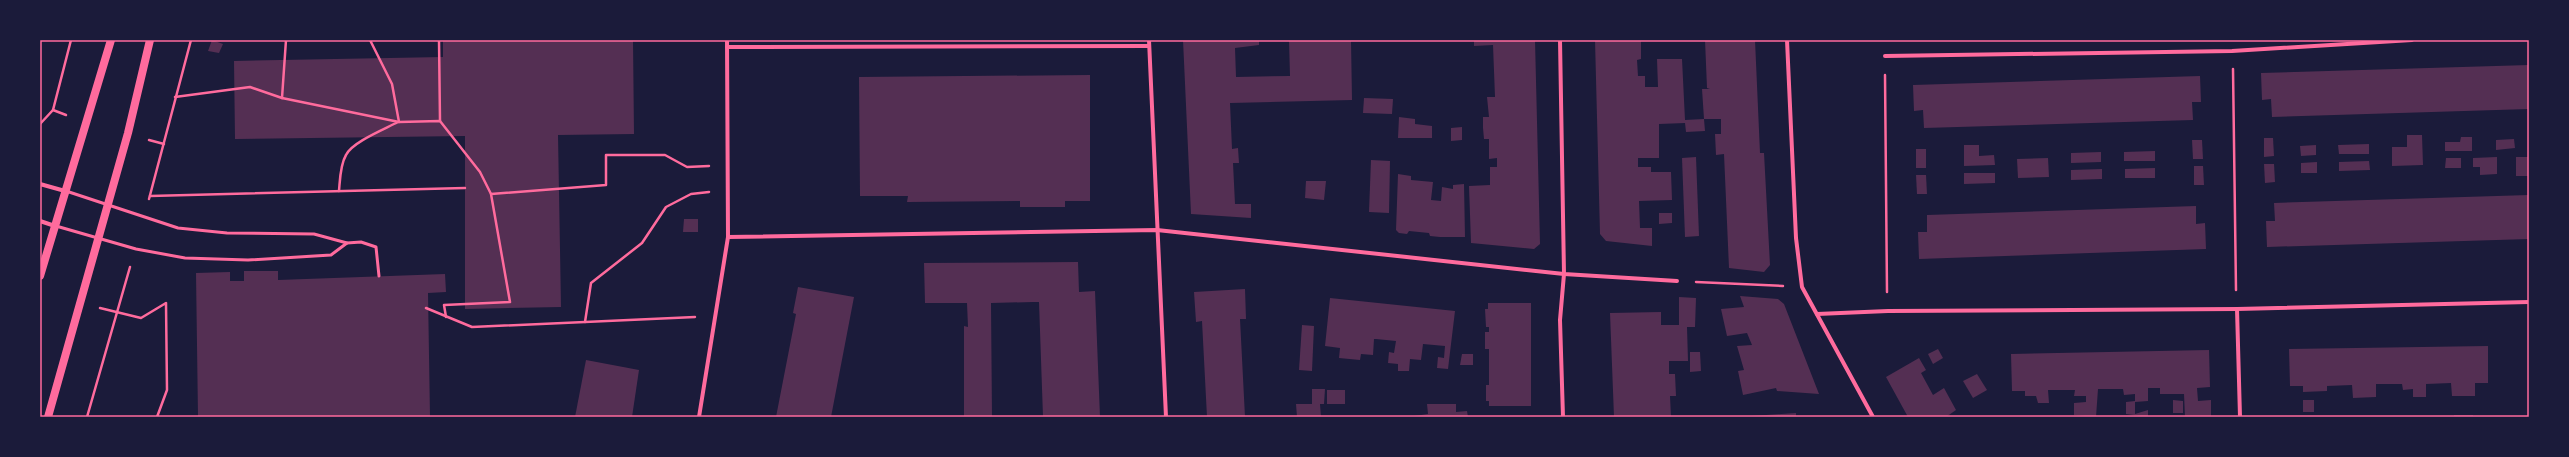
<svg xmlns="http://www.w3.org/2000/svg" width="2569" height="457" font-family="Rubik,sans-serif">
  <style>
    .building { fill: #542f53 }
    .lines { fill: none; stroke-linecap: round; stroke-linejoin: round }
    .path { stroke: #ff6b9d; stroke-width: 2.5 }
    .service { stroke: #ff6b9d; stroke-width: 3 }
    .minor { stroke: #ff6b9d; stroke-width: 4 }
    .secondary { stroke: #ff6b9d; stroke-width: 8 }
    .neatline { fill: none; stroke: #ff6b9d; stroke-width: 1.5 }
  </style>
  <rect width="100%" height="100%" fill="#1b1b3a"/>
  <g class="building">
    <polygon points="212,40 223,44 219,53 208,51"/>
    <polygon points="443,40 633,40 634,134 558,135 561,307 465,309 465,136 235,139 234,61 443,57"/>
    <polygon points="1183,40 1259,40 1259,45 1235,48 1236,77 1290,76 1289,40 1351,40 1352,100 1230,103 1232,149 1238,148 1239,163 1233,163 1235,204 1251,204 1251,218 1191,214"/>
    <polygon points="1474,40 1535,40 1540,244 1534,249 1471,243 1469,186 1490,185 1490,167 1497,167 1497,158 1489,159 1489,139 1484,139 1483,128 1483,117 1489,117 1487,97 1495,97 1493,45 1474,46"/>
    <polygon points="1595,40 1641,40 1641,59 1637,60 1638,76 1645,76 1645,87 1658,87 1657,59 1682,59 1685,120 1704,119 1702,89 1710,89 1707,88 1705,40 1755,40 1760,153 1764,153 1770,265 1764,272 1729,268 1724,154 1716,155 1715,134 1721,134 1721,119 1704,119 1705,131 1686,132 1685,123 1659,124 1659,158 1638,158 1638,167 1651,167 1651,172 1671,172 1672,200 1639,201 1640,228 1652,228 1652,246 1606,241 1600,234"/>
    <polygon points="2529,65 2529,109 2272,117 2271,99 2262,100 2261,73"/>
    <polygon points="1090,75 1090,201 1065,201 1065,207 1020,207 1020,201 907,202 908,196 860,196 859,77"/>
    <polygon points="2200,76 2201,102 2192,102 2193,120 1924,128 1923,110 1914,111 1913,85"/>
    <polygon points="1364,98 1393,99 1392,114 1363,113"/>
    <polygon points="1399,117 1415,119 1415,124 1432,126 1432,138 1398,138"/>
    <polygon points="1462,127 1462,140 1451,141 1451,128"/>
    <polygon points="2407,135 2422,135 2423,165 2392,166 2392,147 2407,147"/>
    <polygon points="2461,137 2472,137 2472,151 2445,151 2445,142 2460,142"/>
    <polygon points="2264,138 2273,138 2274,156 2264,157"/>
    <polygon points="2514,139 2515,148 2496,150 2496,140"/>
    <polygon points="2192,140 2202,140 2203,159 2193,159"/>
    <polygon points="2369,144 2369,154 2339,154 2338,145"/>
    <polygon points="1964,145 1979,145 1979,156 1994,155 1995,165 1964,166"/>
    <polygon points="2316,145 2316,155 2301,156 2300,146"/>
    <rect x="1916" y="149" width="10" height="19"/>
    <polygon points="2155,151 2155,161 2124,161 2124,152"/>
    <polygon points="2101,152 2101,162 2071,163 2071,153"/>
    <polygon points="1696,157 1699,236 1685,237 1682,158"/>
    <polygon points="2497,157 2497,174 2480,175 2480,167 2473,167 2473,158"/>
    <rect x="2516" y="157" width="13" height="19"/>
    <polygon points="2048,158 2049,177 2018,178 2017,159"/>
    <polygon points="2446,158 2461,158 2461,168 2445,168"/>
    <polygon points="1371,160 1390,161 1389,213 1369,212"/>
    <polygon points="2369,161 2370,170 2339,171 2339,162"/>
    <polygon points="2317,162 2317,173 2301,173 2301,163"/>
    <polygon points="2264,164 2274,164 2275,182 2265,183"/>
    <polygon points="2194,166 2203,166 2204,185 2194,185"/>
    <polygon points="2155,168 2155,178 2125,178 2125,169"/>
    <polygon points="2102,169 2102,179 2071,180 2071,170"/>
    <polygon points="1964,173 1995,173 1995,183 1964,184"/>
    <polygon points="1398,174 1411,176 1411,180 1433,182 1431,200 1441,201 1442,187 1453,189 1453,185 1464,184 1465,237 1440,237 1430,236 1429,233 1409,231 1407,234 1399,233 1396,230"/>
    <polygon points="1916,175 1926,175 1927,194 1917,194"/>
    <polygon points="1306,181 1326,181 1324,200 1305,198"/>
    <polygon points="2529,195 2529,239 2267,247 2266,221 2275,221 2274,203"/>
    <polygon points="2196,206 2196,224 2205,223 2206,249 1919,259 1918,232 1927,232 1927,215"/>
    <polygon points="1659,213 1672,213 1672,223 1659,224"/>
    <polygon points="684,219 698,219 698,232 683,232"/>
    <polygon points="1078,262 1079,292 1095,291 1100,417 1043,417 1039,302 1033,302 991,303 992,417 964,417 964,326 968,327 967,303 925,303 924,263"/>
    <polygon points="244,271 278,271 278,280 445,274 446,292 428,293 430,417 198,417 196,273 230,272 230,281 244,281"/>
    <polygon points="798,287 854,297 831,417 776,417 796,314 793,313"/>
    <polygon points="1245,289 1246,319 1240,319 1245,417 1207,417 1202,321 1196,322 1194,292"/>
    <polygon points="1740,296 1778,299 1784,304 1819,394 1777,391 1776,388 1743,395 1738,371 1744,370 1737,346 1752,345 1747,333 1727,336 1721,309 1744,307"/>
    <polygon points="1679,297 1696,298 1695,327 1687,327 1688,361 1669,361 1669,374 1675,374 1676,396 1670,396 1671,417 1614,417 1610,313 1661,312 1661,325 1679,325"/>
    <polygon points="1330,298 1455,311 1448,369 1437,368 1438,357 1444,358 1445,346 1423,344 1421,360 1410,359 1409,371 1398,371 1398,364 1388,363 1389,352 1394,353 1396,341 1376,339 1374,339 1373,355 1361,354 1360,360 1339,358 1340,348 1325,346"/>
    <polygon points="1488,303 1531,303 1531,406 1489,406 1489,401 1486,401 1486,385 1489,385 1489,349 1485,349 1485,332 1489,332 1489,327 1486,327 1485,309 1488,309"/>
    <polygon points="1302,325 1314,326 1312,371 1299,370"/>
    <polygon points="2488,346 2488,383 2475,383 2475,396 2452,396 2451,383 2426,384 2426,397 2413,397 2413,389 2403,390 2402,384 2376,384 2376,397 2353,398 2352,385 2327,386 2327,391 2303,392 2303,386 2290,386 2289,349"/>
    <polygon points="1938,349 1943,358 1933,364 1928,354"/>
    <polygon points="2209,350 2210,387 2197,388 2198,401 2211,400 2211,417 2185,417 2184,394 2160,394 2160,388 2148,388 2148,401 2135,402 2135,394 2124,395 2123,389 2098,389 2096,417 2074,415 2074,403 2086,402 2086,396 2074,396 2075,390 2048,390 2049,403 2038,403 2036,396 2025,396 2025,391 2012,391 2011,354"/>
    <polygon points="1690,352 1700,352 1701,371 1690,372"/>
    <polygon points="1462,354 1473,354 1473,365 1460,365"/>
    <polygon points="1919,358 1926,370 1921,373 1933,395 1944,388 1956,410 1946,417 1908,417 1886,377"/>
    <polygon points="586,360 639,370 632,417 575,417"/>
    <polygon points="1977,374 1987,390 1973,398 1963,381"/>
    <polygon points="1312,389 1325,389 1324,404 1320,404 1321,417 1297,417 1296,404 1312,404"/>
    <rect x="1327" y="390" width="18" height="14"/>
    <polygon points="2173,400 2183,401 2183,413 2173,413"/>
    <rect x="2303" y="400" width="11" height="12"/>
    <polygon points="2135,401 2135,414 2148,410 2148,417 2126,414 2126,402"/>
    <polygon points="1427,404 1456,404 1456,412 1467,411 1468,417 1407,417 1428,414"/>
    <polygon points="1796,413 1796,417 1752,417 1752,416"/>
    <rect x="2454" y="415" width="19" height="2"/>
  </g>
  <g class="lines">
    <g class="path">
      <polyline points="370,40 392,84 399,122"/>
      <polyline points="439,40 440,121"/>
      <polyline points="2233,69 2236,290"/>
      <polyline points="1885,75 1887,292"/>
      <polyline points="175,97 250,87 282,98 286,40"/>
      <polyline points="282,98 399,122 440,121 480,172 491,194 510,302 444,305 446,317"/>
      <polyline points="53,110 66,115"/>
      <polyline points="40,124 53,110 71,40"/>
      <polyline points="149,140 164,144"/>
      <path d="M339,191C340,180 340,165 346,155C352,142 385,129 398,122"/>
      <polyline points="491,194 606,185 606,155 665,155 687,167 709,166"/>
      <polyline points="150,196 465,188"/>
      <polyline points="149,199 191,40"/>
      <polyline points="1696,282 1783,286"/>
      <polyline points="100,308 141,318 166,303 167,390 157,417"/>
      <polyline points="426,308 472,327 695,317"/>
      <polyline points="585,322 591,283 642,243 666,207 691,194 709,192"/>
      <polyline points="87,417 130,267"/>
    </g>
    <g class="service">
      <polyline points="66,191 178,228 227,233 314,234 347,243 361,242 376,247 379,276"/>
      <polyline points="56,226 136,249 185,258 248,260 331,255 347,243"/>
    </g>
    <g class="minor">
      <polyline points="1149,40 1166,417"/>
      <polyline points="1560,40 1564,274 1560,320 1563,417"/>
      <polyline points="1787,40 1796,238 1802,287 1873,417"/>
      <polyline points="727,47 1149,46"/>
      <polyline points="1885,56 2232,51 2412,40"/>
      <polyline points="40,184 65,191"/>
      <polyline points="40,221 55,226"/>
      <polyline points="728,237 1157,230 1564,274 1677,281"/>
      <polyline points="2237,309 2240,417"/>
      <polyline points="1817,314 1888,311 2237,309 2529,302"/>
      <polyline points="699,417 728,237 727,40"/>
    </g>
    <g class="secondary">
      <polyline points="40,276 111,40"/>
      <polyline points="48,417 128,133 150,40"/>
    </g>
  </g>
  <rect width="2569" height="457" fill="none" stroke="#1b1b3a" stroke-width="82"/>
  <rect x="41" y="41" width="2487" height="375" class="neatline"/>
</svg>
